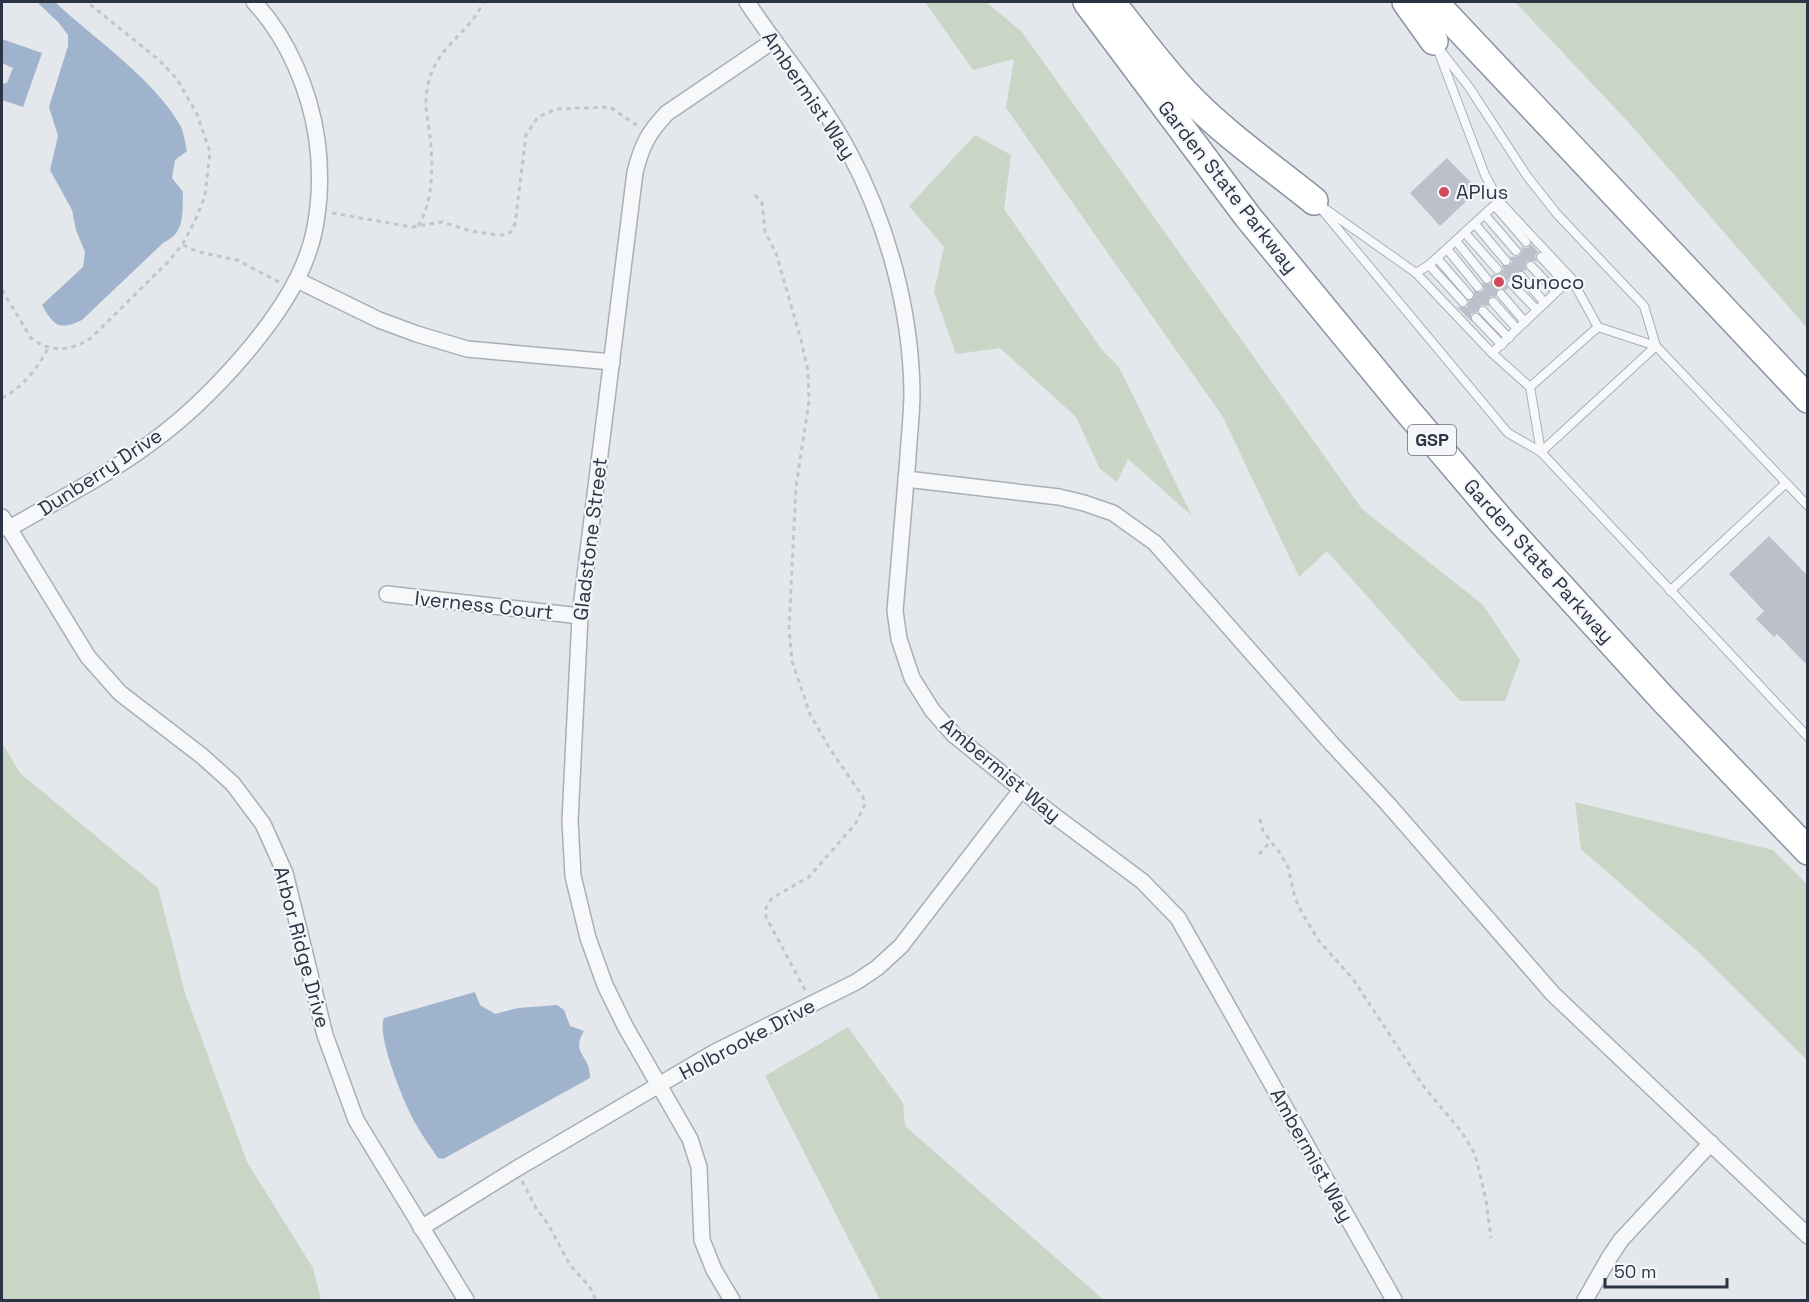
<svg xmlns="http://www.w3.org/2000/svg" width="1809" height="1302" font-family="'Space Grotesk',sans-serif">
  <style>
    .green { fill: #c9d6c5 }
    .water { fill: #9fb4cc }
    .building { fill: #bbc0ca }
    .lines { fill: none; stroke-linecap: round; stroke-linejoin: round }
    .service-casing { stroke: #a9aeb7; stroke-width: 10 }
    .minor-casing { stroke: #a9aeb7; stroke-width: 18 }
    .motorway-casing { stroke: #8b94a3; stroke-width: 30 }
    .path { stroke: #c2c5cb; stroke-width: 3; stroke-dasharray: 4.5 4.5; stroke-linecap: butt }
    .service { stroke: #f7f8fa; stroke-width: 8 }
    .minor { stroke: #f7f8fa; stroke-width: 15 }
    .motorway { stroke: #fff; stroke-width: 27 }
    .poi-dot { fill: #d1495b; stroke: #f4f6f9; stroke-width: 2 }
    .labels { text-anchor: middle; stroke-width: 4.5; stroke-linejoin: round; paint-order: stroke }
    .shield { fill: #f4f6f9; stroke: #676e7b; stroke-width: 1.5 }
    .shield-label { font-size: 18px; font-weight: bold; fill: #2b3445 }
    .street-label { font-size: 20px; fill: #2b3445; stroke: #f4f6f9 }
    .poi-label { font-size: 20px; fill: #2b3445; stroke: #f4f6f9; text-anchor: start }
  </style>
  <rect width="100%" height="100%" fill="#e4e7ec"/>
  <g class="green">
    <polygon points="925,2 986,2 1022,32 1362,509 1483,605 1520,660 1505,701 1460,701 1327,551 1299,577 1223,417 1006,108 1014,59 973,70"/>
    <polygon points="1515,2 1807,2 1807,328 1630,124"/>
    <polygon points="975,135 1011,155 1004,209 1102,350 1119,367 1192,516 1128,459 1117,482 1100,469 1076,417 1000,348 956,354 934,292 944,247 909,206"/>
    <polygon points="2,743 20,773 158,888 185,993 247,1162 313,1268 321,1300 2,1300"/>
    <polygon points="1575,802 1773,850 1807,884 1807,1060 1694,948 1581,849"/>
    <polygon points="848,1027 903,1103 905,1126 1104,1300 880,1300 765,1076"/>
  </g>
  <g class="water">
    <path d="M37,2H55C93,38 154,79 180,125C184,132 185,143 187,151L175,160L172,178L183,192C182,214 186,232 163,243L82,320C59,331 54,326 42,305L83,267L85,252L76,230L72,210L50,170L58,136L49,107L68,46V35L59,23Z"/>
    <polygon points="2,39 42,53 23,107 2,100 2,84 7,83 13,68 2,63"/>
    <path d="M475,992L480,1005L495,1014L518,1008L557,1005L564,1010L570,1026L584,1031C570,1054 591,1055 590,1078L443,1159L438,1158C430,1146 421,1134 414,1121C404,1103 376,1035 384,1018Z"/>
  </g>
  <g class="building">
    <polygon points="1447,158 1478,190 1440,226 1410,193"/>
    <polygon points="1531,244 1538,252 1535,256 1537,261 1527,261 1525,265 1527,270 1517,272 1516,280 1513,278 1508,279 1506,283 1508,288 1506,290 1500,288 1497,290 1496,297 1491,296 1488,300 1489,306 1481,305 1477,312 1471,314 1472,322 1457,307 1467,307 1469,301 1474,297 1474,291 1481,292 1484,289 1482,283 1490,284 1493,279 1491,275 1500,274 1503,270 1502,265 1509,266 1512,262 1510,257 1519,256 1522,252 1521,247 1528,248"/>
    <polygon points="1769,536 1808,576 1808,666 1777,634 1774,637 1756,619 1764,611 1729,574"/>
  </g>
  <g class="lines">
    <defs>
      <g id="service">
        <polyline points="1437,46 1469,87 1527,176 1557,214 1644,306 1656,346 1808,506"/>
        <polyline points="1439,53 1485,175 1499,201 1571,278 1598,327 1656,346 1541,452"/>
        <polyline points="1317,204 1508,433 1541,452 1808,737"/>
        <polyline points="1495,206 1526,242"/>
        <polyline points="1324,208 1416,273 1492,353 1530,387 1541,452"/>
        <polyline points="1485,215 1516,251"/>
        <polyline points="1475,224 1506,261"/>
        <polyline points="1465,233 1497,269"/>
        <polyline points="1456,241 1487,279"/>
        <polyline points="1447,249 1478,287"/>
        <polyline points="1541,257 1565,283"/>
        <polyline points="1437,258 1469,295"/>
        <polyline points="1429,265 1463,302"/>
        <polyline points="1531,266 1556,292"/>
        <polyline points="1416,273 1429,265 1499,201"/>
        <polyline points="1521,276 1545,303"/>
        <polyline points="1512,284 1537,310"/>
        <polyline points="1501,294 1525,322"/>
        <polyline points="1493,302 1517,329"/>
        <polyline points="1483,311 1509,338"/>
        <polyline points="1476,318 1502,345"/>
        <polyline points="1492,353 1571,278"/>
        <polyline points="1530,387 1598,327"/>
        <polyline points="1670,591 1786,483"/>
      </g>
      <g id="minor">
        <path d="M747,2C780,52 821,99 849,152C888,225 911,311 912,393C912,414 909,436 908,457C904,508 899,560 895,611L899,639L912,678L932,710L954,735L1052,814L1142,881L1178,918L1394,1300"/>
        <polyline points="297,280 379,320 417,334 467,349 612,362"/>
        <polyline points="906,479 1059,497 1084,503 1113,513 1155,543 1332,744 1387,803 1553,994 1808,1236"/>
        <polyline points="2,517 88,657 120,693 202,756 233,784 263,824 285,873 325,1035 356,1120 466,1300"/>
        <path d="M8,529C56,501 108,475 152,442C207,402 284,320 307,256C320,222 322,176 317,140C310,91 288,38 254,2"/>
        <polyline points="387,594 580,616"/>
        <polyline points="421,1228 516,1169 715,1052 856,982 877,968 901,946 1021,790"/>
        <path d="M732,1300L714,1270L702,1240L699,1167L690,1139L625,1026L605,985L588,938L573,876L570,821L580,616L635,172C642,145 648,133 667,113L773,41"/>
        <polyline points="1585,1300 1609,1258 1621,1240 1711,1143"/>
      </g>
      <g id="motorway">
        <polyline points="1087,2 1248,217 1406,409 1502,522 1662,698 1808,851"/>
        <path d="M1111,2C1137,34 1161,68 1190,98C1227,136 1272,167 1314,201"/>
        <polyline points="1406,2 1434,41"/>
        <polyline points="1434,2 1808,399"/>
      </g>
    </defs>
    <use href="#service" class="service-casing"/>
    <use href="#minor" class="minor-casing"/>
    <use href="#motorway" class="motorway-casing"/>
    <g class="path">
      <polyline points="755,195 762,203 765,232 776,253 801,340 808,371 809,401 796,487 789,629 792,661 810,714 830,749 863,797 865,804 856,823 809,877 772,898 766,908 766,917 806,992"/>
      <polyline points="332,213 412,227 442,222 471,231 497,235 504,235 511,232 515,224 526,135 538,117 556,109 610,107 638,126"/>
      <path d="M418,226C434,201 433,164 430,136C428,121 424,105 427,90C434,45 469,36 483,2"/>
      <polyline points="183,245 199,252 237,260 279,282"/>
      <path d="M2,290L31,338C50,353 71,351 91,338L168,262L182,245L195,221L205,196L210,152L197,114L177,79L159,60L87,2"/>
      <path d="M2,398C21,389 39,367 48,348"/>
      <polyline points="1260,819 1263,831 1279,852 1288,867 1295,898 1302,913 1319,941 1353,979 1424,1087 1461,1131 1475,1154 1486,1200 1491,1238"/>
      <polyline points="1259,854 1270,842"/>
      <polyline points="522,1181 536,1208 548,1224 570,1265 589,1286 596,1300"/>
    </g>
    <use href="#service" class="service"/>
    <use href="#minor" class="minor"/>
    <use href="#motorway" class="motorway"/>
  </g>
  <g class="poi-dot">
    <circle cx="1444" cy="192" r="6"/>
    <circle cx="1499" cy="282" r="6"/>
  </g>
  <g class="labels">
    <rect class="shield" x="1408" y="425" width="48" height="30" rx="4.5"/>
    <g class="shield-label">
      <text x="1432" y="446">GSP</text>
    </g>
    <g class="street-label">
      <text transform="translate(809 95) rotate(56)" y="7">Ambermist Way</text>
      <text transform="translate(1228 187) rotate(52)" y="7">Garden State Parkway</text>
      <text transform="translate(100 472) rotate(-33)" y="7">Dunberry Drive</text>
      <text transform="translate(590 539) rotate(-83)" y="7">Gladstone Street</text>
      <text transform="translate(1539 561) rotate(48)" y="7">Garden State Parkway</text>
      <text transform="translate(484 605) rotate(6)" y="7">Iverness Court</text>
      <text transform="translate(1001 770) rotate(40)" y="7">Ambermist Way</text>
      <text transform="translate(302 947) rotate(75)" y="7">Arbor Ridge Drive</text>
      <text transform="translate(747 1039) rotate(-28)" y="7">Holbrooke Drive</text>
      <text transform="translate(1312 1155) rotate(61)" y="7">Ambermist Way</text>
    </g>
    <g class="poi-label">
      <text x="1456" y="199">APlus</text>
      <text x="1511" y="289">Sunoco</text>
    </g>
  </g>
  <rect width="1809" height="1302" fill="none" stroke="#2b3445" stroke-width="6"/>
  <path d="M1605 1278v9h122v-9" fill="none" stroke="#2b3445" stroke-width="3"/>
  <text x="1614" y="1278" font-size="18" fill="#2b3445" stroke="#f4f6f9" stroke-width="4.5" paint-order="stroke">50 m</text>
</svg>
